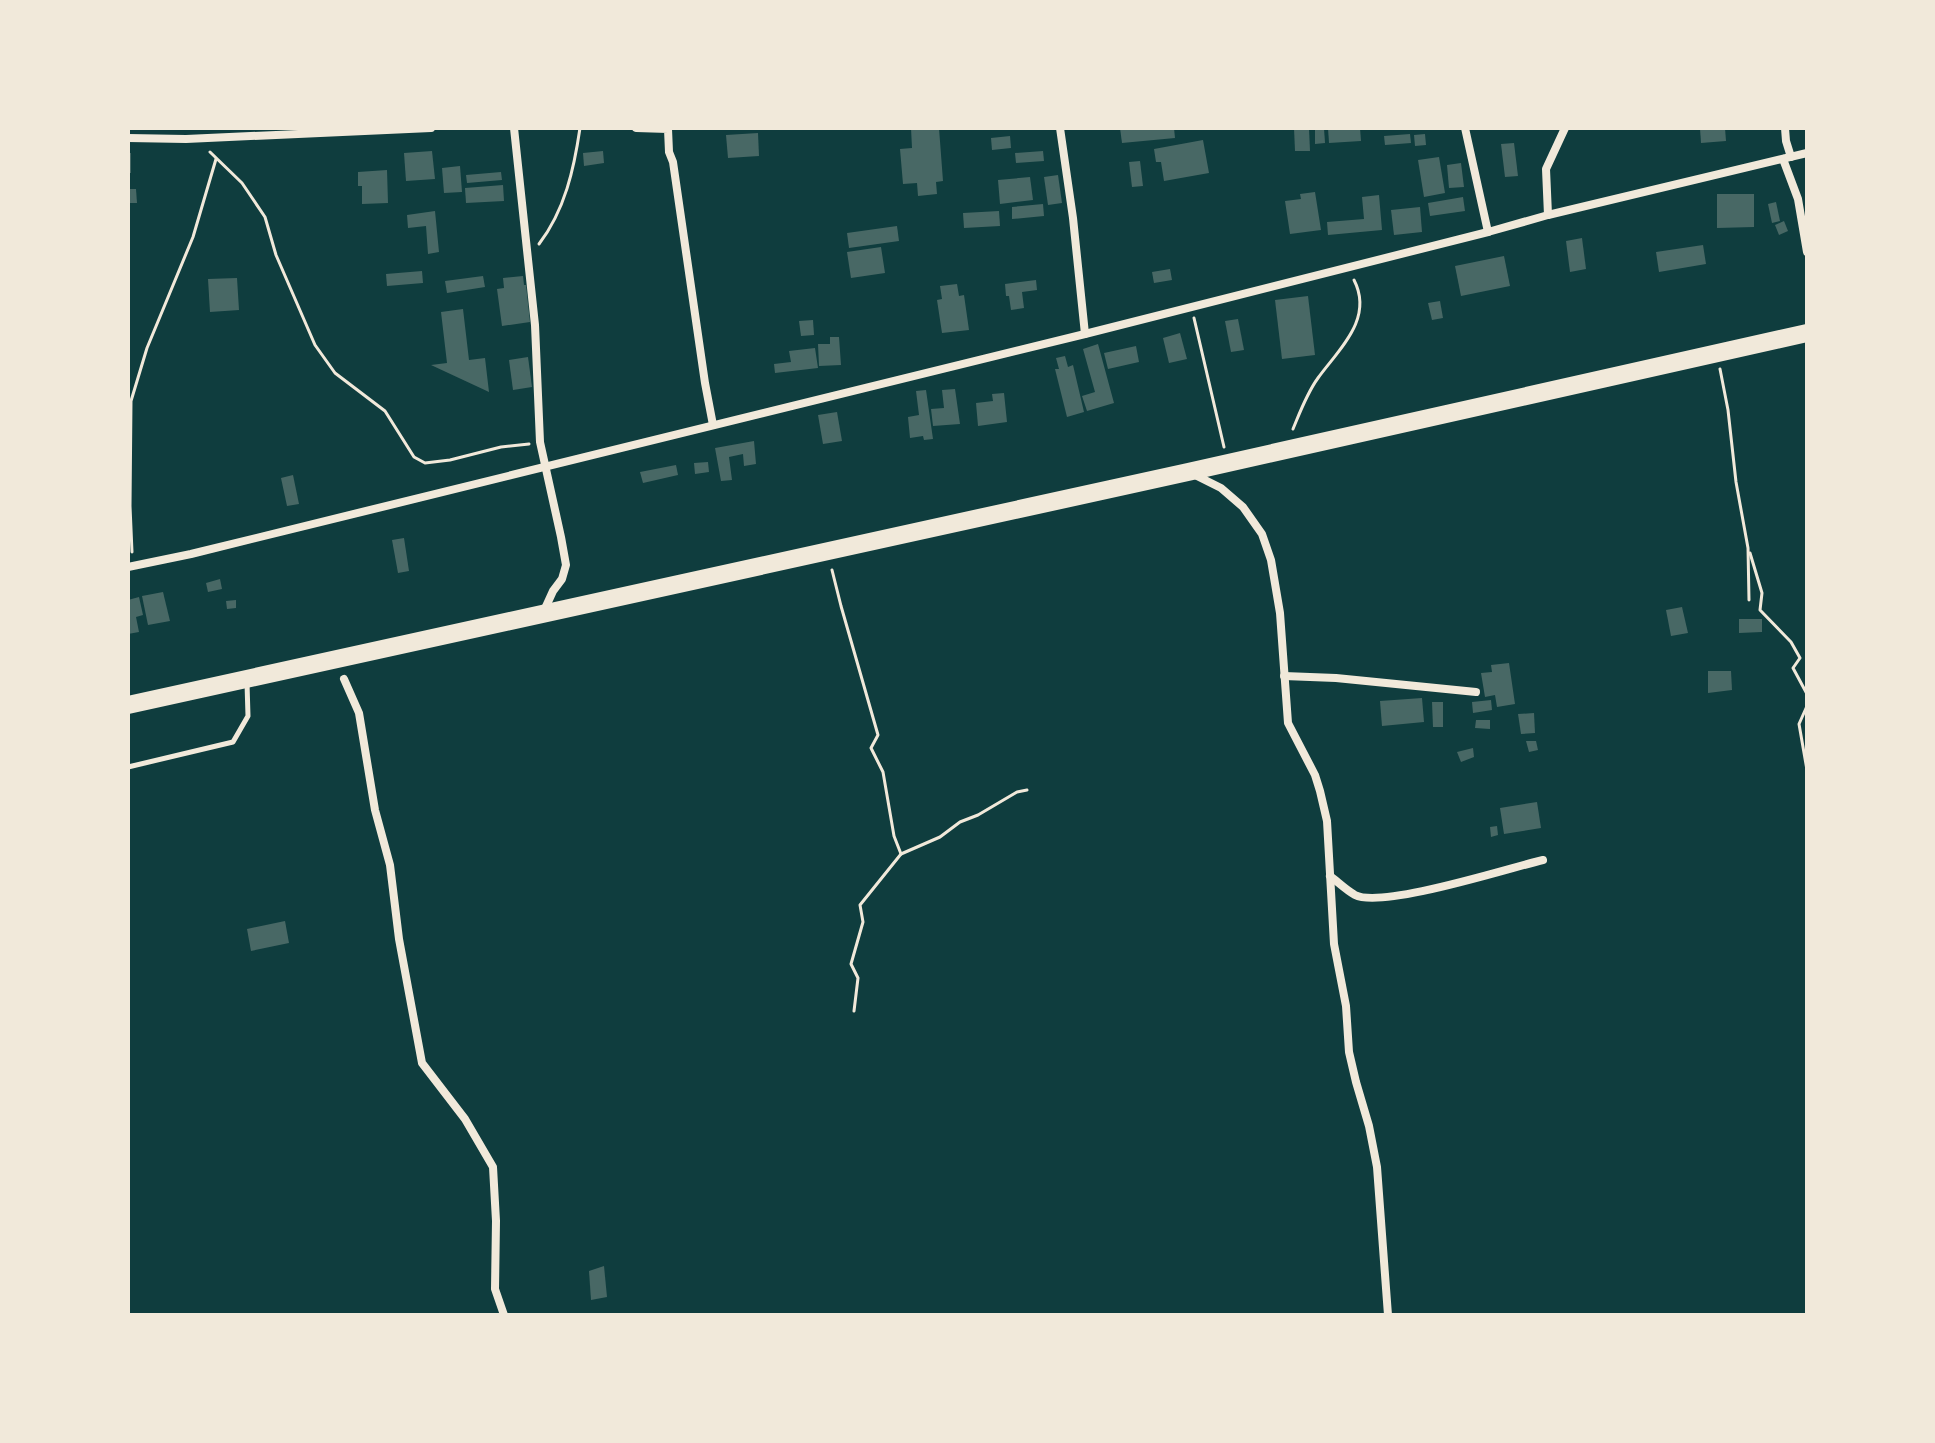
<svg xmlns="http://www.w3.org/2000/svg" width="1935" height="1443" font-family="'PT Sans',sans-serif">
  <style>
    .building { fill: #486865 }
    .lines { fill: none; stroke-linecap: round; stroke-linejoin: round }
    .path { stroke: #f1e9da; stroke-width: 3 }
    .service { stroke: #f1e9da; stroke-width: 5 }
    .minor { stroke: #f1e9da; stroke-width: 8 }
    .trunk { stroke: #f1e9da; stroke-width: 18 }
  </style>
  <rect width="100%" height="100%" fill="#0f3d3e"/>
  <g class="building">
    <polygon points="911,128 939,128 943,181 936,182 937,194 918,196 917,183 903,184 900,149 912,148"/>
    <polygon points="1120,128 1174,128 1175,138 1122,143"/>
    <polygon points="1294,128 1309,128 1310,151 1295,151"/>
    <polygon points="1315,128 1324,128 1325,143 1315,144"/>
    <polygon points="1328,128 1360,128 1361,141 1329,143"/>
    <polygon points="1700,128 1725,128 1726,141 1701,143"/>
    <polygon points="758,133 759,156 728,158 726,135"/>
    <polygon points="1410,134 1411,143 1385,145 1384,136"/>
    <polygon points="1425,134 1426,145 1415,146 1414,135"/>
    <polygon points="1010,136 1011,148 992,150 991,138"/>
    <polygon points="1203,140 1209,173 1164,181 1161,162 1156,162 1154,149"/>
    <polygon points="1514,143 1518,176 1505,177 1501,144"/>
    <polygon points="432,151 435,179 406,181 404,153"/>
    <polygon points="603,151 604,163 584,166 583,153"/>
    <polygon points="1043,151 1044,161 1016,163 1015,153"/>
    <rect x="128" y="153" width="3" height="20"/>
    <polygon points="1439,157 1445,193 1424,197 1418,160"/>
    <polygon points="1140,161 1143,186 1132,187 1129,162"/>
    <polygon points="1461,163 1464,187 1449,188 1447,165"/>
    <polygon points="460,166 462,192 444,193 442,168"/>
    <polygon points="387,170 388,203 362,204 362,186 358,186 358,172"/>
    <polygon points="501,172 502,180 467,183 466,175"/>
    <polygon points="1058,175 1062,203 1048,205 1044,177"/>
    <polygon points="1030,177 1033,200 1000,204 998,180"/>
    <polygon points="503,185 504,201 466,203 465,188"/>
    <polygon points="128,189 136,189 137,203 128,203"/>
    <polygon points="1315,192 1321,230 1290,234 1285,201 1301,199 1300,194"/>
    <polygon points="1717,194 1754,194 1754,227 1717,228"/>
    <polygon points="1379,195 1382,230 1328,235 1327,222 1364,219 1362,197"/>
    <polygon points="1463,197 1465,211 1430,216 1428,203"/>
    <polygon points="1776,202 1780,221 1772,223 1768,204"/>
    <polygon points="1043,204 1044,216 1012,219 1012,207"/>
    <polygon points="1420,207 1422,232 1394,235 1391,210"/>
    <polygon points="435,211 439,252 428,254 426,226 408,228 407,215"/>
    <polygon points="999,211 1000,226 964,228 963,213"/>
    <polygon points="1784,221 1788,231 1779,235 1775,225"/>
    <polygon points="897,226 899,241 849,248 847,233"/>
    <polygon points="1582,238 1586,269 1570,272 1566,241"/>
    <polygon points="1703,245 1706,264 1659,272 1656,252"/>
    <polygon points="881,247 885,273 851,278 847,252"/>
    <polygon points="1504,256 1510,286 1461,296 1455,266"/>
    <polygon points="1170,269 1172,280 1154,283 1152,272"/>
    <polygon points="422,271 423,283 387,286 386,274"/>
    <polygon points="483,276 485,287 447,293 445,281"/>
    <polygon points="523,276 524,285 526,285 530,322 502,326 497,289 504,288 503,278"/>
    <polygon points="237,278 239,310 210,312 208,279"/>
    <polygon points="1036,280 1037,290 1022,292 1024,308 1011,310 1009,296 1006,296 1005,284"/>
    <polygon points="957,284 959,296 964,295 969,330 942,333 937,300 942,299 940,286"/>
    <polygon points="1308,296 1315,355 1282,359 1275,300"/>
    <polygon points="1440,301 1443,318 1432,320 1428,303"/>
    <polygon points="463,309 469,360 485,358 489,392 431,365 447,363 441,312"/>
    <polygon points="1238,319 1244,350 1231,352 1225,321"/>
    <polygon points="813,320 814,335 801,336 799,321"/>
    <polygon points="1180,333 1187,359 1169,363 1163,338"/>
    <polygon points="830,337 839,337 841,365 819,366 818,344 830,344"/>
    <polygon points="1098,344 1114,403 1087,411 1082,396 1095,392 1083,349"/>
    <polygon points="1136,346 1139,362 1108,369 1104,353"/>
    <polygon points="815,348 818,368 775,373 774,364 791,362 789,351"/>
    <polygon points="1065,356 1068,367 1073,365 1084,412 1067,417 1055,369 1059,369 1056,358"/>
    <polygon points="528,357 532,387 513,390 509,360"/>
    <polygon points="955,389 960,424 933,426 931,409 944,408 942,390"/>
    <polygon points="926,390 933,439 924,440 923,436 910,438 908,417 919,415 916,391"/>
    <polygon points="1004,393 1007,422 978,426 976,403 993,401 992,394"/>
    <polygon points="837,412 842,441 823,444 818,415"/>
    <polygon points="754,441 756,464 744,466 743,454 729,457 732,480 721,481 715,448"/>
    <polygon points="708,462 709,472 695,474 694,463"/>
    <polygon points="676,465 678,475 643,483 640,472"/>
    <polygon points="293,475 299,504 287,506 281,478"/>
    <polygon points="404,538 409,571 398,573 392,540"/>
    <polygon points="220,579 222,589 208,592 206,583"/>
    <polygon points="163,592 170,621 148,625 142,596"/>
    <polygon points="139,597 143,615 136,617 139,632 128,634 128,600"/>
    <polygon points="236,600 236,608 227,609 226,601"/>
    <polygon points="1682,607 1688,633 1671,636 1666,610"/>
    <polygon points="1739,619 1762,619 1762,632 1739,633"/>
    <polygon points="1509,663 1515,704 1497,707 1495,695 1485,697 1481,673 1492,672 1491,665"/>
    <polygon points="1708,671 1731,671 1732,690 1708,693"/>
    <polygon points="1422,698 1424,722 1382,726 1380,701"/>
    <polygon points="1491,700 1492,710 1473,713 1472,702"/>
    <polygon points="1432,702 1443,702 1443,727 1433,727"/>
    <polygon points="1534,713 1535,733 1521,734 1518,714"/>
    <polygon points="1476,720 1490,720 1490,729 1475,728"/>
    <polygon points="1526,741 1536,741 1538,750 1529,752"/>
    <polygon points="1473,748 1474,757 1461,762 1457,752"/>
    <polygon points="1537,802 1541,828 1504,834 1500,808"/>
    <polygon points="1497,826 1498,835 1491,837 1490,827"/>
    <polygon points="285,921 289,943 251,951 247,929"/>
    <polygon points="604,1266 607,1297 591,1300 589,1271"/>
  </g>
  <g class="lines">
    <g class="path">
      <polyline points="210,152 242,183 265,217 276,255 315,345 335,373 385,411 414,457 425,463 450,460 501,447 529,444"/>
      <path d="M539,244C565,210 574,169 580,128"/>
      <polyline points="1194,318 1224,447"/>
      <polyline points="1720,369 1728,410 1736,482 1748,548 1749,600"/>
      <path d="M1293,429C1300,412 1307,393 1318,378C1339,349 1374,319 1354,280"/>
      <polyline points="132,552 130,506 131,401 147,348 193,237 216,159"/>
      <polyline points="1750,553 1762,593 1760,610 1791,642 1800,658 1793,668 1807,694"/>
      <polyline points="832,570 841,606 878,735 871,748 883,772 894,836 901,854 860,905 863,922 851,964 858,978 854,1011"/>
      <polyline points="1807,706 1799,724 1807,770"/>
      <polyline points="901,854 940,837 960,822 978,815 1017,792 1027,790"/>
    </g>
    <polyline class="service" points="128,767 233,742 248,716 247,683"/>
    <g class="minor">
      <polyline points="514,128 535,325 540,442 561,537 566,565 562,579 553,591 543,613"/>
      <polyline points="636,128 668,129 669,152 673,162 705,383 713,425"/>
      <polyline points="1060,128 1073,218 1085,334"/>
      <polyline points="1465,128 1488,232"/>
      <polyline points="1785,128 1786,141 1791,157"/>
      <polyline points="128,138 186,139 431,128"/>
      <polyline points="1783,159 1798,199 1807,252"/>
      <polyline points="1548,215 1546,169 1565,128"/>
      <polyline points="1193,474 1221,488 1243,507 1262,534 1271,560 1280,613 1288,723 1315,775 1320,791 1327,821 1334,944 1346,1006 1349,1052 1356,1082 1369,1126 1377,1167 1388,1315"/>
      <polyline points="128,567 191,554 1085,334 1488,232 1548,215 1807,153"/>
      <polyline points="1284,676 1336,678 1476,692"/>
      <polyline points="344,679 359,713 375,810 390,865 399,939 422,1063 465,1119 493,1167 496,1221 495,1289 504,1315"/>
      <path d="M1330,876C1338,882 1346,890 1355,895C1382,909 1509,868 1543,860"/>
    </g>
    <polyline class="trunk" points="128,705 1188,472 1807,333"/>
  </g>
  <rect width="1935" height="1443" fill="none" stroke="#f1e9da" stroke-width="260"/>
</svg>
